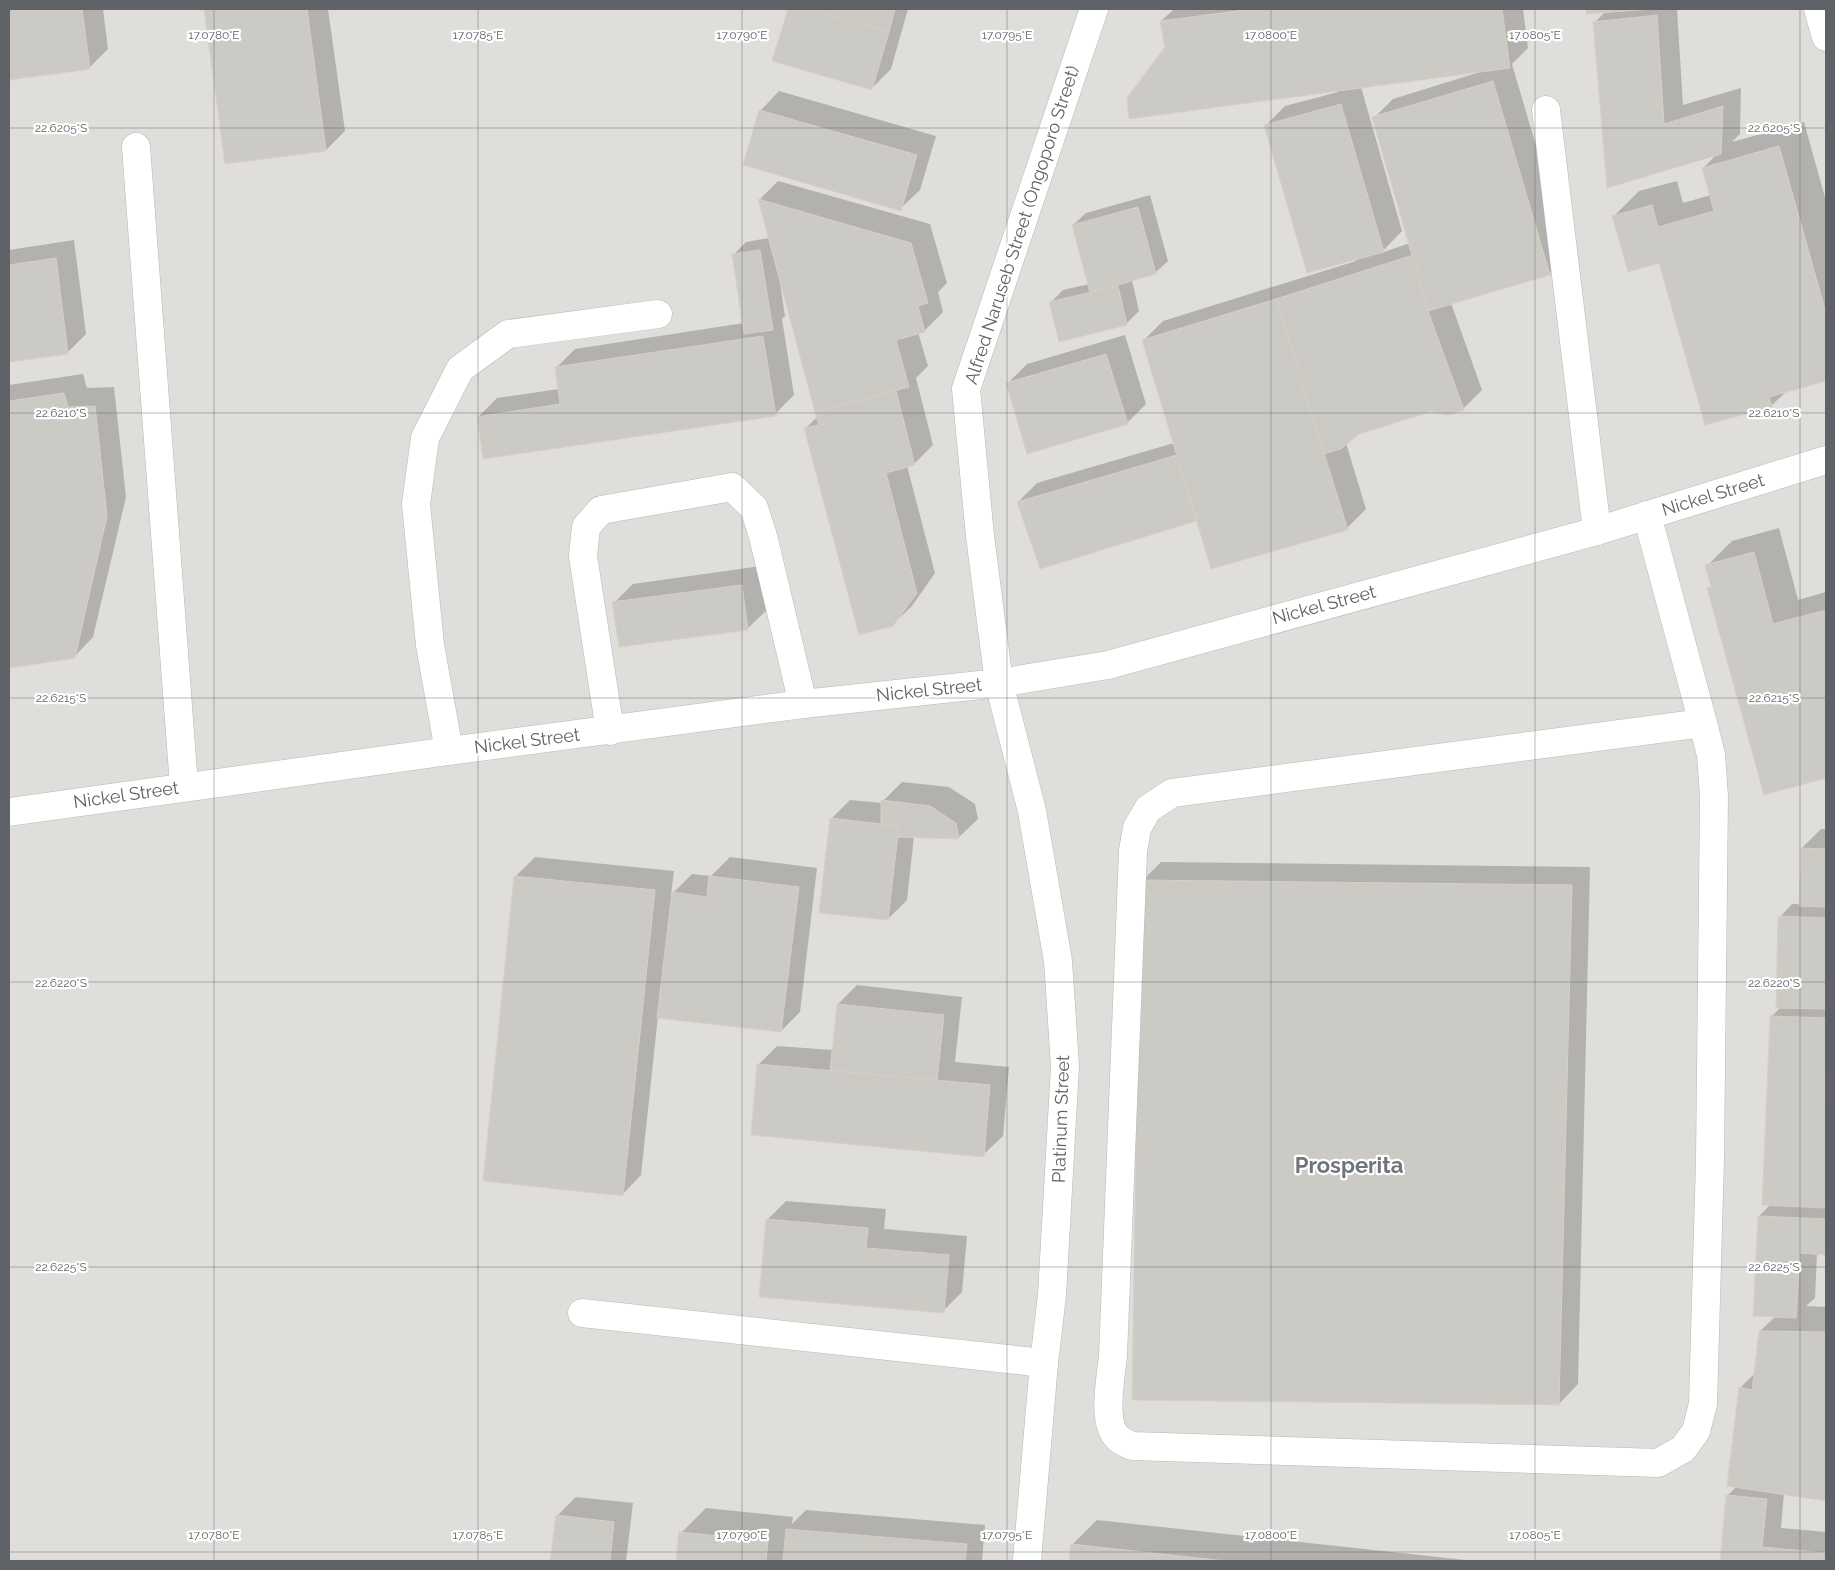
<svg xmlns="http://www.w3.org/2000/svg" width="1835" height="1570" font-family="Raleway,sans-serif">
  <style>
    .industrial { fill: #e0deda }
    .shadow { fill: #0003; fill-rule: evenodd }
    .building { fill: #cccac5; stroke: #d6d1c6 }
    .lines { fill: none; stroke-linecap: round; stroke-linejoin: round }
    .minor-casing { stroke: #b5b8bc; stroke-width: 29 }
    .minor { stroke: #fff; stroke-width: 28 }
    .ticks { fill: none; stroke: #5f6368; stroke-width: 1; stroke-opacity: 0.45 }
    .labels { text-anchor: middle; stroke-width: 4.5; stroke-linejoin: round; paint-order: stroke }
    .street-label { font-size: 18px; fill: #5f6368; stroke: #fff }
    .district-label { font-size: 22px; font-weight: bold; fill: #70757a; stroke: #fff }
    .ticks-label { font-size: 12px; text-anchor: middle; fill: #5f6368; stroke: #fff; stroke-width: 4.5; stroke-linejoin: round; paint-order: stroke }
  </style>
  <rect width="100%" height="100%" fill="#f1efe8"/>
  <rect class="industrial" x="9" y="9" width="1817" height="1552"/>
  <g class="shadow">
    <polygon points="9,9 103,9 108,49 89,68 9,79"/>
    <polygon points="205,9 328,9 345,131 326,150 226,163"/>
    <polygon points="789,9 908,9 891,69 871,89 773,61"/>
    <path d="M1174,9H1523L1528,48L1512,64L1568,255L1549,274L1451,303L1482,390L1463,409L1429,410L1359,433L1346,443L1366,509L1347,528L1197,519L1041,568L1018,502L1037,483L1174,443L1144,340L1163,321L1356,261L1265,126L1285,106L1338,92L1337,90L1166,48L1161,21ZM1480,71V72L1393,99L1374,118L1410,243L1381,253L1402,231L1361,87Z"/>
    <polygon points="1587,9 1677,9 1683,105 1741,88 1740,134 1732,142 1804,122 1826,201 1826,380 1787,391 1771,406 1660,262 1614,216 1639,191 1677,181 1683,203 1711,195 1703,168 1717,154 1608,186 1595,22 1606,11 1587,12"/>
    <polygon points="779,91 936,136 920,190 900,209 760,111"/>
    <polygon points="778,181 930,224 947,283 938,292 943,312 924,331 918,332 928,366 916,378 933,445 914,464 907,466 935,573 912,606 892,625 805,429 818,416 782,283 780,283 785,316 782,319 794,395 775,414 478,417 497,398 559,389 556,368 575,349 744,323 734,254 746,242 769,238 759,200"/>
    <polygon points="1150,195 1168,261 1155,273 1132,280 1139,311 1126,324 1050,303 1063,290 1089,284 1073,225 1086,213"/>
    <polygon points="74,240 86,334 67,353 9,361 9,250"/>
    <polygon points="1125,335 1146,404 1127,423 1007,384 1027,364"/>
    <polygon points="83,374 87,388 114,387 126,497 93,637 74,657 9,666 9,385"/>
    <polygon points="1779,528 1798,600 1826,592 1826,777 1764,793 1708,589 1712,585 1707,566 1732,541"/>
    <polygon points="761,566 767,610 747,629 614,603 633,584"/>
    <polygon points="902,782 949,787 975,804 978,819 958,838 914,836 907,900 888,919 831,819 850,800 882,803 883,801"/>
    <polygon points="1821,829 1826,829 1826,1253 1817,1253 1815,1298 1806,1306 1826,1307 1826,1500 1784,1493 1781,1528 1826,1532 1826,1561 1721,1561 1727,1496 1737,1486 1740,1388 1755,1373 1760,1331 1776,1316 1759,1216 1771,1204 1772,1016 1781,1007 1780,917 1792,904 1800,904 1802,848"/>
    <polygon points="535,857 674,871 671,895 692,874 711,876 730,857 817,868 800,1012 781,1031 658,1016 641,1175 622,1195 516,876"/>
    <polygon points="1161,862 1590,867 1578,1384 1559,1404 1142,881"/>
    <polygon points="857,985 962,997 955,1062 1009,1067 1003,1136 983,1155 758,1065 777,1046 833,1050 838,1004"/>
    <polygon points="786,1201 886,1209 884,1229 967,1236 962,1292 943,1311 767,1220"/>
    <polygon points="576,1497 633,1503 626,1561 552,1561 557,1516"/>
    <polygon points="706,1508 793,1517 792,1524 806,1510 985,1525 982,1561 678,1561 681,1533"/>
    <polygon points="1097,1520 1475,1561 1070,1561 1072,1545"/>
  </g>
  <g class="building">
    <polygon points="9,9 82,9 90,69 9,80"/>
    <polygon points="204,9 307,9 326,151 225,164"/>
    <polygon points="788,9 810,9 889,32 872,90 772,61"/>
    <polygon points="810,9 895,9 889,32"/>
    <polygon points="1252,9 1502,9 1510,68 1129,119 1127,98 1165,47 1160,21"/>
    <polygon points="1586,9 1651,9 1586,14"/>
    <polygon points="1657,15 1664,124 1723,106 1721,154 1607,188 1593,22"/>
    <polygon points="1493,81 1550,275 1428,311 1372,117"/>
    <polygon points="1341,104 1384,252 1307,273 1264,125"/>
    <polygon points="759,110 917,155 901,211 743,165"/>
    <polygon points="1779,146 1826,313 1826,381 1769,397 1772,407 1705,425 1659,263 1628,272 1612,216 1652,205 1658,227 1714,211 1702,168"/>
    <polygon points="758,199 911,243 928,303 918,306 925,332 896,340 909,387 815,412"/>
    <polygon points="1138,207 1156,274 1090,293 1072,225"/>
    <polygon points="760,250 773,330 744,334 732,254"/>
    <polygon points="1413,255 1428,311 1464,410 1449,415 1430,412 1359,434 1341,449 1324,454 1276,299"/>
    <polygon points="56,258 68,354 9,362 9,265"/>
    <polygon points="1118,286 1127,325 1059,342 1049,302"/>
    <polygon points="1276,299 1348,530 1211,569 1142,340"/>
    <polygon points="763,336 776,416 483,459 477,417 560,404 555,367"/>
    <polygon points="1106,354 1128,424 1027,454 1006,383"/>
    <polygon points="896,391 915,465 886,473 917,593 893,626 859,635 804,428 819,425 815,412"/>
    <polygon points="64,393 68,407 95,406 107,516 75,658 9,668 9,401"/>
    <polygon points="1177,455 1196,521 1040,569 1017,502"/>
    <polygon points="1754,552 1773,624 1826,610 1826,778 1764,795 1707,588 1711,587 1705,565"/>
    <polygon points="742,585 748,630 619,647 612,602"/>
    <polygon points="881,800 930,806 956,823 959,839 897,837 899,826 881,824"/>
    <polygon points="830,818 899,826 888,920 819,913"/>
    <polygon points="1801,848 1826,849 1826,907 1799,906"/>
    <polygon points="514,876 655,890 623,1196 483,1181"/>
    <polygon points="709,876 799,887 781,1032 657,1018 672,892 707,897"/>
    <polygon points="1140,880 1572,885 1559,1405 1132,1400"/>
    <polygon points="1778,916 1826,918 1825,1009 1776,1008"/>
    <polygon points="837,1004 944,1015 937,1081 830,1071"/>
    <polygon points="1770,1016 1826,1018 1825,1102 1826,1102 1826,1208 1762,1205"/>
    <polygon points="757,1064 990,1085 984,1157 751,1135"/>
    <polygon points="1758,1216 1826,1219 1826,1255 1800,1253 1796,1318 1753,1316"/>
    <polygon points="766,1219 868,1228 866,1248 949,1255 944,1313 759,1297"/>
    <polygon points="1759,1331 1826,1332 1826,1501 1727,1486 1739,1387 1752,1390"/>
    <polygon points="1726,1495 1767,1499 1762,1547 1826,1553 1826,1561 1720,1561"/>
    <polygon points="556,1515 614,1522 610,1561 550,1561"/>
    <polygon points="786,1529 967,1544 965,1561 783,1561"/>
    <polygon points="679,1532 768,1541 766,1561 676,1561"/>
    <polygon points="1071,1544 1225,1561 1069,1561"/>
  </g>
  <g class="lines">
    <defs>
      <g id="minor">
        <polyline points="1818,9 1826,37"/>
        <polyline points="1546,110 1597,531"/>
        <polyline points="136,147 184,786"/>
        <path d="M1647,515L1703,723L1711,755L1714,796L1710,1159L1703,1404L1696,1431L1683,1449L1658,1463L1132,1446C1128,1444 1122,1442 1118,1438C1101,1423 1111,1377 1113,1356L1133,851L1137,828L1148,809L1172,793L1703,723"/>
        <polyline points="610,731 583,556 586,527 601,510 732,487 754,508 763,536 803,704"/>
        <polyline points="449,751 430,645 416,504 425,438 460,369 508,334 658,314"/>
        <polyline points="9,812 449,751 803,704 999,683 1108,665 1597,531 1826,460"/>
        <polyline points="582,1313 1044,1363"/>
        <polyline points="1027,1561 1044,1363 1052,1295 1065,1066 1058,961 1032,811 999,683 980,536 966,389 1094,9"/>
      </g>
    </defs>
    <use href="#minor" class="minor-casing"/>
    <use href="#minor" class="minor"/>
  </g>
  <path class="ticks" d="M214,9V1561M478,9V1561M742,9V1561M1007,9V1561M1271,9V1561M1535,9V1561M1800,9V1561M9,128H1826M9,413H1826M9,698H1826M9,982H1826M9,1267H1826M9,1552H1826"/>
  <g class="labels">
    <g class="street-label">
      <text transform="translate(1022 225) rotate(-72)" y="6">Alfred Naruseb Street (Ongoporo Street)</text>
      <text transform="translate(1713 495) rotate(-17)" y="6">Nickel Street</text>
      <text transform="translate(1324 605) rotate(-15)" y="6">Nickel Street</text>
      <text transform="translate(929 690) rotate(-6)" y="6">Nickel Street</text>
      <text transform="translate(527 741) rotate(-7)" y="6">Nickel Street</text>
      <text transform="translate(126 795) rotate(-8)" y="6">Nickel Street</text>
      <text transform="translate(1061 1119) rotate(-88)" y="6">Platinum Street</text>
    </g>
    <g class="district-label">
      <text x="1349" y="1173">Prosperita</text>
    </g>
  </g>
  <g class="ticks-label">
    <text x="214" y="39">17.0780°E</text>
    <text x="478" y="39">17.0785°E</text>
    <text x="742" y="39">17.0790°E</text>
    <text x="1007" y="39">17.0795°E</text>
    <text x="1271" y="39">17.0800°E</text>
    <text x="1535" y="39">17.0805°E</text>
    <text x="61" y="132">22.6205°S</text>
    <text x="1774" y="132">22.6205°S</text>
    <text x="61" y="417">22.6210°S</text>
    <text x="1774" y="417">22.6210°S</text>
    <text x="61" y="702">22.6215°S</text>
    <text x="1774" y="702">22.6215°S</text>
    <text x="61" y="987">22.6220°S</text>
    <text x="1774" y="987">22.6220°S</text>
    <text x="61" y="1271">22.6225°S</text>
    <text x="1774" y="1271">22.6225°S</text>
    <text x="214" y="1539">17.0780°E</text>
    <text x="478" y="1539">17.0785°E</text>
    <text x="742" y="1539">17.0790°E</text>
    <text x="1007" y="1539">17.0795°E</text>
    <text x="1271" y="1539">17.0800°E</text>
    <text x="1535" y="1539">17.0805°E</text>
  </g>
  <rect width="1835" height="1570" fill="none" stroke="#5f6368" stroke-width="20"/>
</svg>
